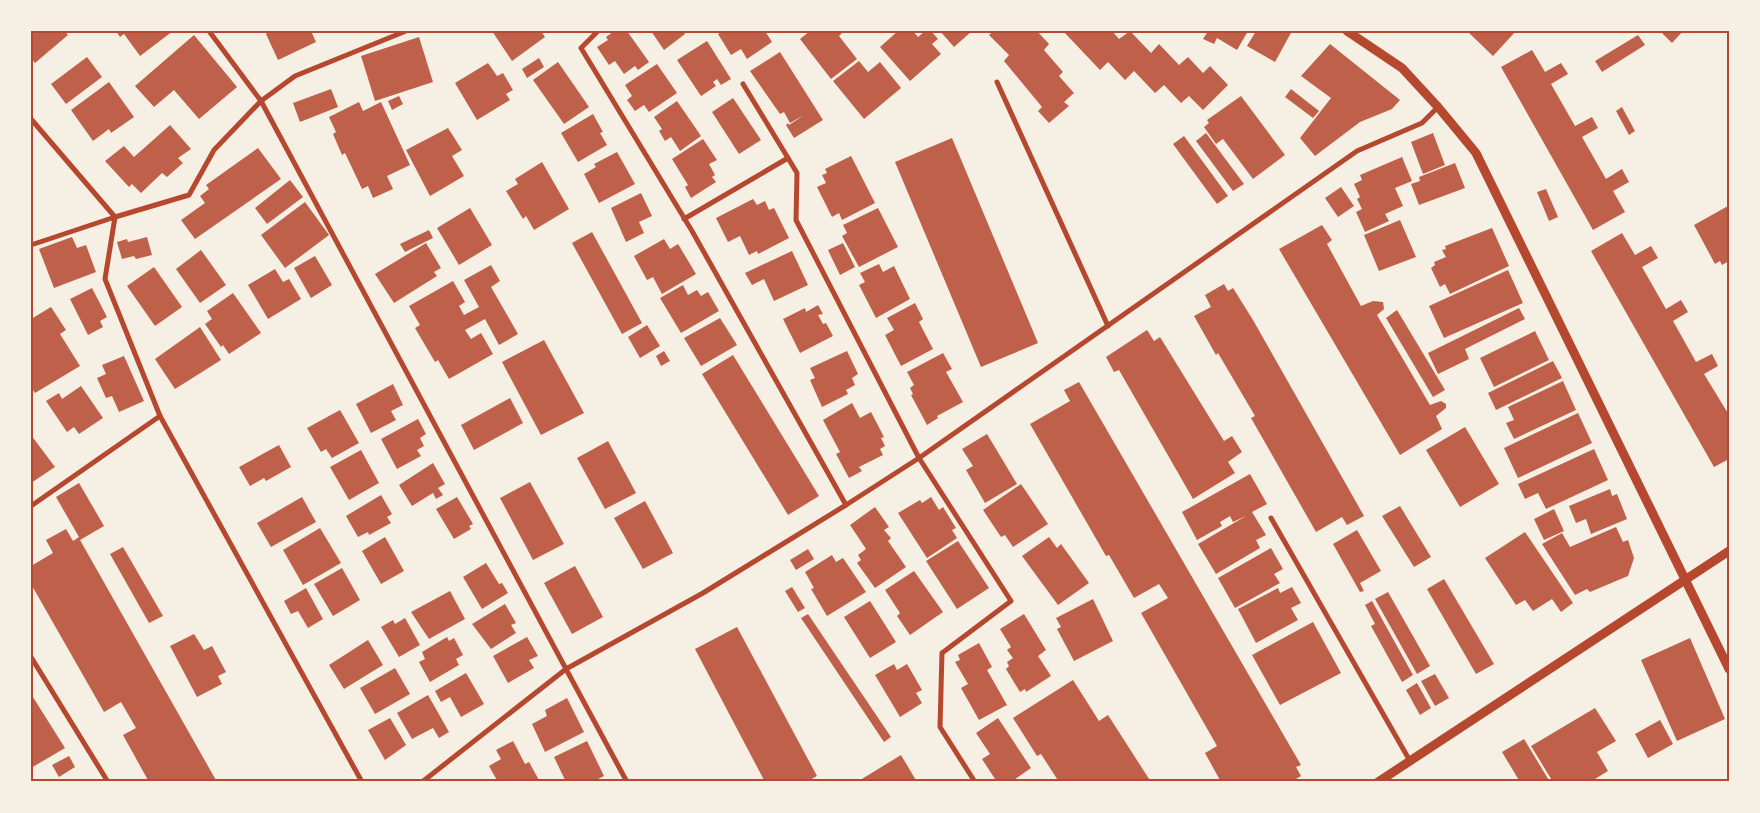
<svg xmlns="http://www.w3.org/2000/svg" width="1760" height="813" font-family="Jost,sans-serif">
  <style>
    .building { fill: #bf614a }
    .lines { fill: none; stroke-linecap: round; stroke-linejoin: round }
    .minor { stroke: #b5482f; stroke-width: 5 }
    .tertiary { stroke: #b5482f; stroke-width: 9 }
    .neatline { fill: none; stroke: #b5482f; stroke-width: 2 }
  </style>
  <rect width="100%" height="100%" fill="#f6efe4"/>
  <g class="building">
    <polygon points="31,31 65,31 68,35 35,63 31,58"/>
    <polygon points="116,31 173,31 140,56 124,34 120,37"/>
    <polygon points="269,31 311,31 316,42 278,60 266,34"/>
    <polygon points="492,31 541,31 545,37 512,61"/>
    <polygon points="614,31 627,31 649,62 638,70 635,66 624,74 615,61 609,65 597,47 608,40 606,37"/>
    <polygon points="651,31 683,31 685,34 664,50"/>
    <polygon points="722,31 765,31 772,42 747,59 741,49 731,55 718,34"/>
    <polygon points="810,31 840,31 842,33 839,36 857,59 831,79 800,39"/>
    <polygon points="898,31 913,31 918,37 925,31 931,31 938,39 932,44 941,54 910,81 880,47"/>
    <polygon points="940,31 972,31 954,47"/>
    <polygon points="993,31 1037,31 1049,44 1044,50 1063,72 1059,76 1074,93 1064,102 1069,106 1049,123 1038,111 1042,107 1004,61 1009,55 989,35"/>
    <polygon points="1063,31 1112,31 1119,39 1130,31 1151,53 1159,44 1179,65 1188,57 1203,73 1210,66 1228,85 1203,110 1189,96 1181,103 1164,85 1155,93 1134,71 1125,80 1108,62 1100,70"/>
    <polygon points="1208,31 1248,31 1237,50 1217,38 1214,44 1203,39"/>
    <polygon points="1256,31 1292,31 1275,62 1247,46"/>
    <polygon points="1467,31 1516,31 1493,56"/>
    <polygon points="1660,31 1683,31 1672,43"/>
    <polygon points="194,35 237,87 199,119 174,90 154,107 135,86"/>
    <polygon points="1638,35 1645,45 1602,72 1595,61"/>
    <polygon points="419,37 433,82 375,101 361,56"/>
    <polygon points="707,41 731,79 721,85 717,79 713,82 716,86 701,96 677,60"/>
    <polygon points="1330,44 1400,100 1392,109 1360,122 1315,156 1300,138 1331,98 1301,76"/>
    <polygon points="1532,50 1545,72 1561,63 1568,74 1551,84 1575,126 1592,117 1598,128 1582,137 1606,179 1622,169 1629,182 1613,191 1625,212 1593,230 1501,67"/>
    <polygon points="780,52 823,120 794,138 786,125 788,123 789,125 804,115 790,123 784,112 780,114 750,71"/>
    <polygon points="87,57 102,77 66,104 51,84"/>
    <polygon points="539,58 544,67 527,78 522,69"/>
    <polygon points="859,61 868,72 880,62 901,88 864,119 833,81"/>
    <polygon points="558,62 589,107 564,124 533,80"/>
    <polygon points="488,63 497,76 503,73 513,90 506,94 510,100 477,120 455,83"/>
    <polygon points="657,64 677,93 649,112 644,105 635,111 627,100 632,96 625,85"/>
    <polygon points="109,82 134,117 111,133 109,129 93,141 71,110"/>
    <polygon points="331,89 338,107 300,122 293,103"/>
    <polygon points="1291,89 1319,111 1313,118 1285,97"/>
    <polygon points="399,96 403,104 392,110 388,101"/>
    <polygon points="1241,96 1285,155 1253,179 1223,139 1216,144 1204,127 1209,123 1207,120"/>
    <polygon points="733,98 761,140 739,154 712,112"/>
    <polygon points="677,101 701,136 680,151 671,137 665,141 659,131 662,129 654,117"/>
    <polygon points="359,102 363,111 381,102 410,165 387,176 393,189 373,198 368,186 362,189 345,153 342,155 333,134 336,132 329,117"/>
    <polygon points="1622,107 1635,131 1629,135 1616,111"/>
    <polygon points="593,114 603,132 600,133 607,145 578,162 561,133"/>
    <polygon points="170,125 191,149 178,158 183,163 167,177 162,173 141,193 132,184 129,187 105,161 124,146 134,157"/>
    <polygon points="448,128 462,150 452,156 464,176 430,196 406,150"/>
    <polygon points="1206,133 1244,184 1233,191 1196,141"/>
    <polygon points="1433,133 1445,165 1423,174 1411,142"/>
    <polygon points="1184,136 1228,196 1217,204 1173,144"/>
    <polygon points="952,138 1038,343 981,367 895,162"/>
    <polygon points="703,139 717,160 709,164 715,175 712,177 716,182 691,198 685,187 688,185 672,159"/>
    <polygon points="258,148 281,179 195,239 181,220 205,203 200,196 209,189 206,185"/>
    <polygon points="617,152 635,184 599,203 584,174 596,167 594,164"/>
    <polygon points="851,156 875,203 842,220 839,213 832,217 817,187 826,183 822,175 827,173 825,169"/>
    <polygon points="1402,157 1412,181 1395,188 1403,206 1385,214 1389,221 1365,232 1356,212 1362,209 1357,199 1360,197 1354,184 1362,180 1360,175"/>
    <polygon points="542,162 569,209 534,230 526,216 523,219 506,191 518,184 515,179"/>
    <polygon points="1455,163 1465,188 1419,205 1411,184 1420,181 1419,177"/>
    <polygon points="290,180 303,197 267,224 255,208"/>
    <polygon points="1341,187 1354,206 1338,217 1325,198"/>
    <polygon points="1546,189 1558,217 1549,221 1537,192"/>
    <polygon points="641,193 652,216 639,222 644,233 626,242 611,208"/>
    <polygon points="753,199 757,205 765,201 769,210 774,208 789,238 758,254 757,251 749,255 740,236 728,242 716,218"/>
    <polygon points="305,202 329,235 285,268 261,235"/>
    <polygon points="1728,206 1729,261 1722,265 1720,261 1715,264 1694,225"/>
    <polygon points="470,208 492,245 459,265 437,228"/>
    <polygon points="878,208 898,247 859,267 842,236 847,233 843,225"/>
    <polygon points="1400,220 1416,257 1379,271 1364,235"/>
    <polygon points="1322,225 1332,240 1327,244 1361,306 1373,301 1383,302 1384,309 1377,315 1430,405 1441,401 1446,404 1446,408 1436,416 1442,429 1400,455 1279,249"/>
    <polygon points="1492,228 1509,266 1450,294 1445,284 1440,287 1431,268 1435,265 1434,262 1446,257 1442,250 1446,249 1445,246"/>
    <polygon points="429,230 433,238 405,252 400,244"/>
    <polygon points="592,232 642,323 622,334 572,243"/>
    <polygon points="1622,233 1635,255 1651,246 1658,258 1642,267 1666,309 1681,300 1688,312 1673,321 1696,362 1712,354 1718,366 1704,374 1729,415 1729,459 1714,467 1591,251"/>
    <polygon points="72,237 77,248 86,245 96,272 54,288 39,249"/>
    <polygon points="147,237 152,255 136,259 134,256 122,259 117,242 127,239 128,242"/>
    <polygon points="664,239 670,249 678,244 696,274 662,294 653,277 647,280 634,256"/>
    <polygon points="426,243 441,268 434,272 437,276 394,303 375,274"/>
    <polygon points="843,243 855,267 840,275 828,250"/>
    <polygon points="201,250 226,285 200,303 176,269"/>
    <polygon points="792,251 808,285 774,301 764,279 752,285 745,273"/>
    <polygon points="315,256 332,285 311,298 294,268"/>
    <polygon points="879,264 883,272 894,266 910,299 876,318 859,285 865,282 860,273"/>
    <polygon points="491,265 500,281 491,287 518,334 499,345 485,319 465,330 471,339 481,333 493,354 449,379 438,360 435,362 415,328 420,325 409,306 453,281 465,302 459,306 464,315 479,307 464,280"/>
    <polygon points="154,267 182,307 155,326 127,286"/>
    <polygon points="275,269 283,282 289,279 301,299 268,319 248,285"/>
    <polygon points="1508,270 1523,303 1444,338 1429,306"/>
    <polygon points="1224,284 1228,291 1233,288 1253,320 1364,516 1347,525 1342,517 1316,532 1251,418 1255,416 1218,353 1216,355 1194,316 1211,307 1205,295"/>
    <polygon points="683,285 688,295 697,290 701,296 708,292 719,311 681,333 660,298"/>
    <polygon points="92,288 107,317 100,321 103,327 88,335 70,299"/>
    <polygon points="233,293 261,333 229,354 223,345 221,347 205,324 212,319 207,311"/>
    <polygon points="915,303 923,319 919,322 933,349 901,366 885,335 894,330 887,318"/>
    <polygon points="818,305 823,314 818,315 823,324 826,323 833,336 800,353 783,319 805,308 806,312"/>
    <polygon points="51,307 66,330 60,334 80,366 35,393 31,387 31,319"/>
    <polygon points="1519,308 1525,319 1465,349 1469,359 1438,374 1428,353"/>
    <polygon points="1397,310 1445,390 1433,397 1386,318"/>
    <polygon points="720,318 737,345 701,366 684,338"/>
    <polygon points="647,325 660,346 640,358 628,337"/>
    <polygon points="200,327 221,360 175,389 155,359"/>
    <polygon points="1147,330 1154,341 1160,337 1224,441 1232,436 1242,452 1228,462 1235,473 1193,499 1119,370 1114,372 1106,357"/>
    <polygon points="1535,331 1549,360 1494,387 1480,358"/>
    <polygon points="544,340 584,413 541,435 502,362"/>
    <polygon points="664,351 670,361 661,366 656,356"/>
    <polygon points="847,351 858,374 852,378 855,385 846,390 848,394 822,407 810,380 815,378 810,368"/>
    <polygon points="943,353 952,369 946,372 963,402 937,416 938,418 927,425 911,395 913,394 910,388 914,385 907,372"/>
    <polygon points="733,355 819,496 788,515 702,374"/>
    <polygon points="124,356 144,401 119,412 112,396 106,398 97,378 106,374 102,365"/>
    <polygon points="1553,361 1562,378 1496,410 1488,393"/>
    <polygon points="1563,381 1576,410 1514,439 1506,423 1514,420 1508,407"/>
    <polygon points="1079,382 1301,765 1296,767 1301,776 1291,782 1221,782 1205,753 1217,746 1141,613 1168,598 1159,584 1134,598 1109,555 1106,556 1030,424 1070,401 1064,390"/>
    <polygon points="393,384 403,405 391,411 396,420 371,433 356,404"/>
    <polygon points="81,386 103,418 79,434 74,427 67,432 46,401 59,393 62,399"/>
    <polygon points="510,398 523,423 474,450 461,425"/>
    <polygon points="852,403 860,418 871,412 884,437 881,438 885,446 880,449 883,455 859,467 862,471 849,478 836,454 840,452 823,420"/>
    <polygon points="340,410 359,443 332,458 326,449 321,452 307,428"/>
    <polygon points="1578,413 1592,443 1518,478 1504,448"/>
    <polygon points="418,419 426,434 420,438 424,446 417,450 421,456 397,469 381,439"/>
    <polygon points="1465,427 1499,484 1460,507 1426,450"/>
    <polygon points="987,434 1017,484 985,503 966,470 973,466 962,449"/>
    <polygon points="31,435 55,467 31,483"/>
    <polygon points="608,441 636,493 605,509 577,458"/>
    <polygon points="279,445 291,467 266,481 264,478 250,486 239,467"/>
    <polygon points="1594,449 1608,480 1546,509 1538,493 1525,499 1518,484"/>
    <polygon points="361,450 379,483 349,500 330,467"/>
    <polygon points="433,463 445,484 438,488 443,495 436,499 433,493 412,506 399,485"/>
    <polygon points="1250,474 1267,504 1252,512 1266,535 1256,540 1260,548 1216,574 1198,544 1246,516 1233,522 1230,516 1220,522 1222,526 1197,540 1182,512"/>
    <polygon points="530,482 564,544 533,560 500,498"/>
    <polygon points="79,483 104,526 80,540 217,782 149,782 123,735 136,728 121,702 104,712 31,584 31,566 53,553 46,540 66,529 73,541 79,537 56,497"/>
    <polygon points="1021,484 1048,524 1013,547 1005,535 1001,537 983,510"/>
    <polygon points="1610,489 1612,496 1617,494 1627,519 1591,534 1586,519 1576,523 1569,506"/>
    <polygon points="381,495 392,514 387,517 391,523 369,535 368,532 358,537 346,516"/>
    <polygon points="302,497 316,522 271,547 257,523"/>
    <polygon points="457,497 473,524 469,526 471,529 454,539 436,509"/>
    <polygon points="931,497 939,510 943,507 956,528 952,530 957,538 927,558 898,513 920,500 922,503"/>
    <polygon points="645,501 673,553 643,569 614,518"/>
    <polygon points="1400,506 1431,557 1414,567 1382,516"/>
    <polygon points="875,507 889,527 884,530 891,538 888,541 906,567 875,588 857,563 861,560 858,555 866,549 850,525"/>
    <polygon points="1554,509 1564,531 1544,540 1534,519"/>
    <polygon points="1616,527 1623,542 1628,540 1634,558 1628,576 1590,592 1587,589 1575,595 1542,544 1562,533 1570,547"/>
    <polygon points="320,528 341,563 303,585 283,550"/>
    <polygon points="1357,530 1381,571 1360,583 1364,591 1360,592 1333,544"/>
    <polygon points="1525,532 1573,603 1561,612 1552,599 1533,611 1525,600 1516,605 1485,558"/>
    <polygon points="385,537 404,571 381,584 362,551"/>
    <polygon points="1049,537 1057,548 1061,544 1089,583 1058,605 1022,556"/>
    <polygon points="958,541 989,588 957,609 926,561"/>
    <polygon points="123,547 163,616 149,623 110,554"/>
    <polygon points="1271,548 1283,569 1274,574 1280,583 1235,608 1218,578"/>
    <polygon points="808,549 814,559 796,570 790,560"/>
    <polygon points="832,555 836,562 843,558 866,592 827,616 811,589 814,588 805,572"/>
    <polygon points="486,563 499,584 502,583 508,593 482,609 463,577"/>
    <polygon points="575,566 603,617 572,634 544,583"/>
    <polygon points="342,568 360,600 333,616 314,584"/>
    <polygon points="914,571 943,612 910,635 897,616 900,613 885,590"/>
    <polygon points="1444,579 1494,664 1476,674 1427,589"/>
    <polygon points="792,587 805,608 798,612 785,591"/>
    <polygon points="1292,587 1301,603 1291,608 1298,620 1256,643 1238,609 1278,588 1280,593"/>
    <polygon points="306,588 323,619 308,628 298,611 291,614 284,601"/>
    <polygon points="450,591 465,619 429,639 411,612"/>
    <polygon points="1388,592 1430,666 1417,674 1375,599"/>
    <polygon points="1093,599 1113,641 1074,661 1057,629 1061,627 1056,618"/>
    <polygon points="870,601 896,642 870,658 844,617"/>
    <polygon points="1372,601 1413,675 1402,682 1371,626 1375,624 1365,605"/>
    <polygon points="505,604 516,623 511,625 516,633 491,649 472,624"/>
    <polygon points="808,614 891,737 884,742 801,618"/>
    <polygon points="1024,614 1046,650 1038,656 1051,676 1026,692 1025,689 1020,692 1006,669 1009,666 1007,662 1013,658 1007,650 1011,647 1000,629"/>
    <polygon points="405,618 420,645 399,657 381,627 393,620 395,624"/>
    <polygon points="1313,622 1341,673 1280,705 1252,655"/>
    <polygon points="737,627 817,776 806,782 765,782 695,649"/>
    <polygon points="194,634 204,650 212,646 226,672 218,676 222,684 197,697 170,646"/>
    <polygon points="447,637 449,641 454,638 463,655 456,659 459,665 430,682 419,662 425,659 422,652"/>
    <polygon points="527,637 538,656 529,660 534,668 508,683 493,656"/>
    <polygon points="1690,638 1725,719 1677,741 1641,660"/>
    <polygon points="368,640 383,665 344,689 329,665"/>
    <polygon points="979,643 992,667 987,670 1007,705 979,720 961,688 968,684 955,662 960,660 958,655"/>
    <polygon points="894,664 897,670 907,664 922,690 916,693 922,703 900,717 875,675"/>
    <polygon points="395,668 410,694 375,714 360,688"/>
    <polygon points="466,673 484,704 461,717 450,697 441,702 435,691"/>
    <polygon points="1435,674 1449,698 1435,706 1421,681"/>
    <polygon points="1073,680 1099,721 1108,715 1151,782 1059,782 1041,754 1037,756 1013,718"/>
    <polygon points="1417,683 1431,708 1420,715 1406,690"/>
    <polygon points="31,694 65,748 31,768"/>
    <polygon points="428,695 449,732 439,738 433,728 412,739 397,713"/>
    <polygon points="567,698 584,732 545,752 532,724 547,716 545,710"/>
    <polygon points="1595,708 1616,741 1597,752 1608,771 1590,782 1553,782 1531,746"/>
    <polygon points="390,718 406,745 385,760 368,730"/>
    <polygon points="998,718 1031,768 1011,782 997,782 982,759 990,754 976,733"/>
    <polygon points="1660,720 1673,744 1648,758 1635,734"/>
    <polygon points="1524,739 1550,782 1520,782 1502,752"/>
    <polygon points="513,741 525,764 529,762 540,782 498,782 489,766 501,759 496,750"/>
    <polygon points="587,741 604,776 592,782 566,782 554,757"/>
    <polygon points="901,755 917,782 857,782"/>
    <polygon points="69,756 75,767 59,777 52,765"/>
  </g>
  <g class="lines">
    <g class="minor">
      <polyline points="209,31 261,101 295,76 406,31"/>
      <polyline points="598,31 581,48 692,231 846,505 703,593 566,669 627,782"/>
      <polyline points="997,82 1108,326"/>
      <polyline points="743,84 788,158"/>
      <polyline points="31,119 115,217 189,195 214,150 261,101 566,669 422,782"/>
      <polyline points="684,219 788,158 797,173 796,220 919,458 1011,601 942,653 940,727 975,782"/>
      <polyline points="31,245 115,217 105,279 160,416 362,782"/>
      <polyline points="846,505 919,458 1357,151 1422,123 1438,107"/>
      <polyline points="31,506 160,416"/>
      <polyline points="1271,518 1410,761"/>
      <polyline points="31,657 108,782"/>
    </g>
    <g class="tertiary">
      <polyline points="1347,31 1402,68 1438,107 1476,153 1729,669"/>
      <polyline points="1378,782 1729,551"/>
    </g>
  </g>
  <rect width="1760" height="813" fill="none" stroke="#f6efe4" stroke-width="65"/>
  <rect x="32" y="32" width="1696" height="748" class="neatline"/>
</svg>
